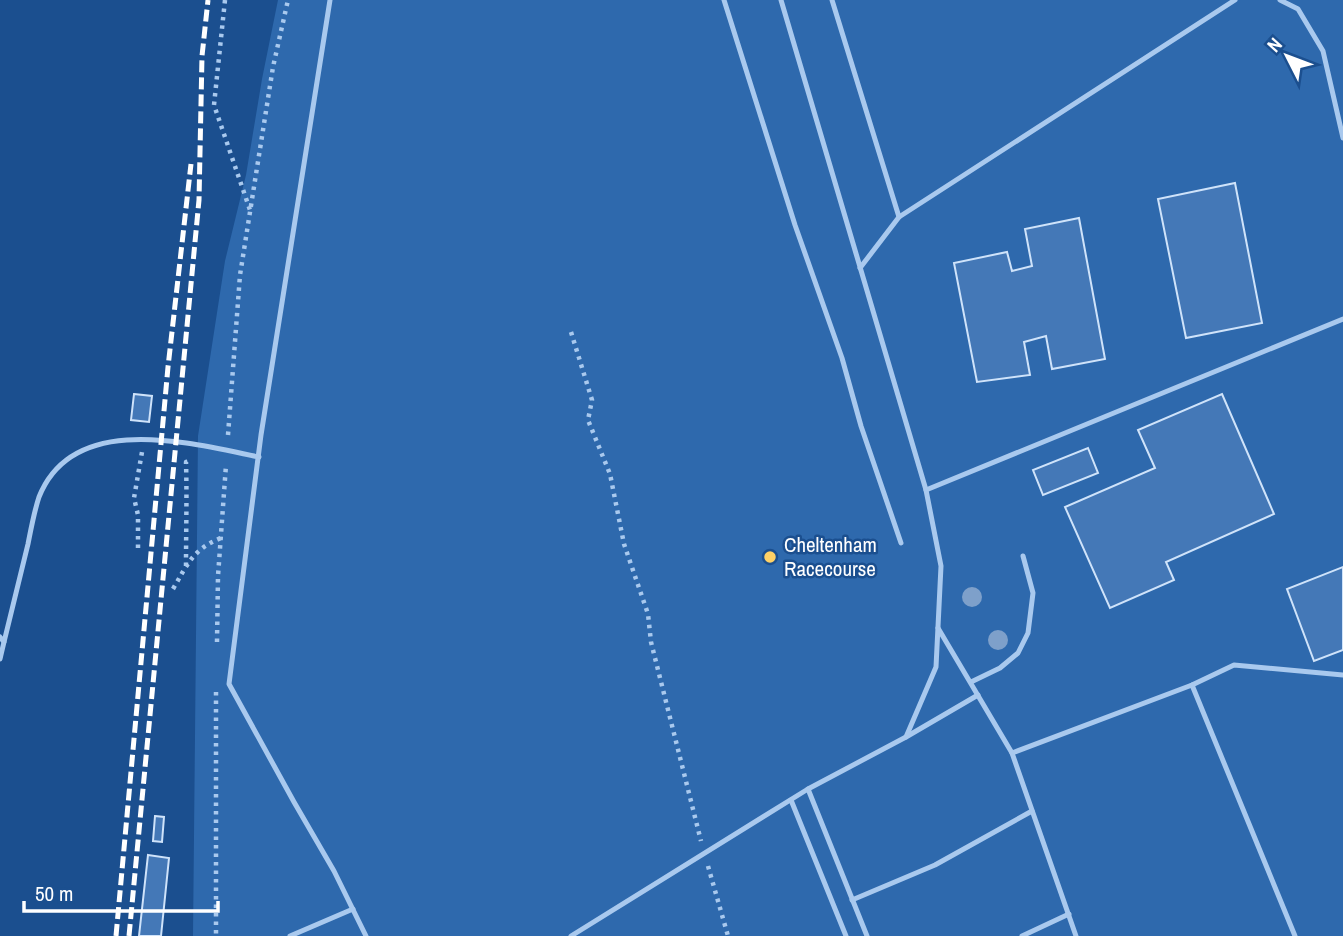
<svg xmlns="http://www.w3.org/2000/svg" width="1343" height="936" font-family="'Archivo Narrow',sans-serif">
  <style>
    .green { fill: #2e69ad }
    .building { fill: #4478b7; stroke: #cfe3fa; stroke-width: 2 }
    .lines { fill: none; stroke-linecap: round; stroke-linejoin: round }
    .path { stroke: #a9c9ee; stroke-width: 4.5; stroke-dasharray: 3.5 5; stroke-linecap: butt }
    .lane { stroke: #a9c9ee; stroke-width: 5 }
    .rail { stroke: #fff; stroke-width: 5; stroke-dasharray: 12 5; stroke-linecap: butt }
    .tree { fill: #7ea0ca }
    .poi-dot { fill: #ffd166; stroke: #1b4f8f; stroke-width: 2.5 }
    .labels { text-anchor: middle; stroke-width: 5; stroke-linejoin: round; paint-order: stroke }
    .poi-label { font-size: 21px; fill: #fff; stroke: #1b4f8f; text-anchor: start }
  </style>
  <rect width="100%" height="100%" fill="#1b4f8f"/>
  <polygon class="green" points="278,0 1343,0 1343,936 193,936 198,436 225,261 246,175 262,79"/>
  <g class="building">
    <polygon points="1235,183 1262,323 1186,338 1158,199"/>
    <polygon points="1079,218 1105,359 1052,369 1046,336 1024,342 1030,375 977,382 954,263 1007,252 1012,271 1032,266 1025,229"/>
    <polygon points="134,394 152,396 149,422 131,420"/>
    <polygon points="1222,394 1274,514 1166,562 1174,580 1110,608 1065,507 1155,468 1138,430"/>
    <polygon points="1088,448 1098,473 1043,495 1033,470"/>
    <polygon points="1343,567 1343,650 1314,661 1287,589"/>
    <polygon points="155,816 164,817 162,842 153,841"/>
    <polygon points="148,855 169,858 161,936 139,936"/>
  </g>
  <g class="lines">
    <g class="path">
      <polyline points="225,0 214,105 250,210"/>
      <polyline points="571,332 592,400 588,420 610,474 624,544 648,614 651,642 701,841"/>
      <polyline points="228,435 240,275 273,67 288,0"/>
      <polyline points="138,548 138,515 134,498 142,452"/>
      <path d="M186,566C186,531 187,497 186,462L190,461"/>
      <path d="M173,589C187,565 193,549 221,538"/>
      <polyline points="217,642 218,576 226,465"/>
      <polyline points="216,692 216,936"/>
      <polyline points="708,866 728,936"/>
    </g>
    <g class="lane">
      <polyline points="330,0 261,435 229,684 294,802 334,871 366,936"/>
      <polyline points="724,0 795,225 842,358 861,426 901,543"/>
      <polyline points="832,0 899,217"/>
      <polyline points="1280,0 1298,9 1323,51 1343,138"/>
      <polyline points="860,268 899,217 1235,0"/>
      <polyline points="926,490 1343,319"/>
      <polyline points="938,628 1012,753 1076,936"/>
      <polyline points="0,637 4,642 0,659"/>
      <path d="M4,642C12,610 20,577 28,544C31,529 34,512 39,497C73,411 190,443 259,457"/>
      <polyline points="971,682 1000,668 1018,653 1028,633 1033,593 1023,556"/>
      <polyline points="1192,685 1295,936"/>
      <polyline points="906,737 978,695"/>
      <polyline points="1012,753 1192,685 1234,665 1343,675"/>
      <polyline points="808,789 867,936"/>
      <polyline points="791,800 846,936"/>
      <polyline points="852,900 935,865 1032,811"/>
      <polyline points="290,936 353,909"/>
      <polyline points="571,936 808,789 906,737 936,667 941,566 926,490 781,0"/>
      <polyline points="1022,936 1069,914"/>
    </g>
    <g class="rail">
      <polyline points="116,936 168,367 191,164"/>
      <polyline points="129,936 199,200 202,56 208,0"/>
    </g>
  </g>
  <g class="tree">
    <circle cx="972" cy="597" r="10"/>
    <circle cx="998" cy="640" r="10"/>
  </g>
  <circle class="poi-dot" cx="770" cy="557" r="7"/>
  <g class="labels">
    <g class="poi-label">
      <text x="784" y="552">Cheltenham<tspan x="784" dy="24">Racecourse</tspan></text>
    </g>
  </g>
  <g transform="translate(1287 56) rotate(312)" stroke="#1b4f8f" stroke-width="5" paint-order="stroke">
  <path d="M0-5L12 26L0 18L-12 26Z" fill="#ffffff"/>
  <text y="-10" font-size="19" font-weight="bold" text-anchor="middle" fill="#ffffff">N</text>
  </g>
  <path d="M24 901v10h194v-10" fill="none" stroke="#ffffff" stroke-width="3.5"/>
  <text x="35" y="901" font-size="21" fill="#ffffff" stroke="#1b4f8f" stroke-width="5" paint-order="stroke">50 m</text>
</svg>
